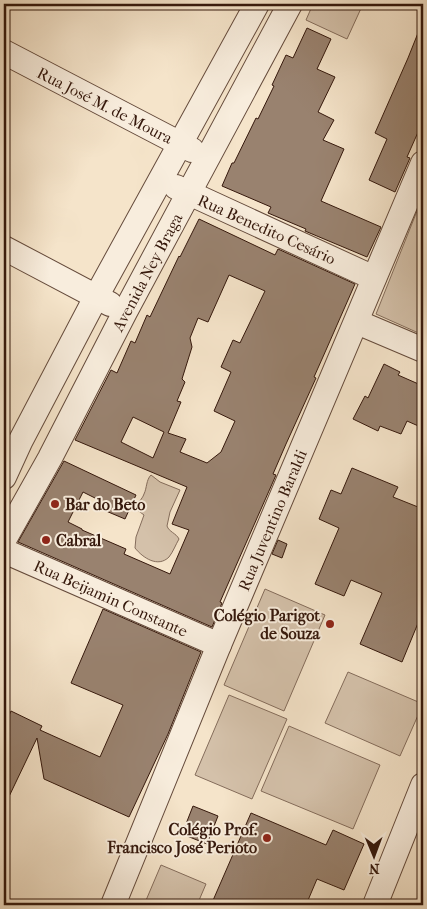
<svg xmlns="http://www.w3.org/2000/svg" width="427" height="909" font-family="'IM FELL French Canon',serif">
  <style>
    .green { fill: #d4c1aa; stroke: #846c5b }
    .building { fill: #99826f; stroke: #35180c; fill-rule: evenodd }
    .lines { fill: none; stroke-linecap: round; stroke-linejoin: round }
    .minor-casing { stroke: #654b3c; stroke-width: 26 }
    .minor { stroke: #f8eddd; stroke-width: 24 }
    .poi-dot { fill: #8f2418; stroke: #f8eddd; stroke-width: 2 }
    .labels { text-anchor: middle; stroke-width: 4; stroke-linejoin: round; paint-order: stroke }
    .street-label { font-size: 16px; fill: #35180c; stroke: #f8eddd }
    .poi-label { font-size: 16px; font-weight: bold; fill: #35180c; stroke: #f8eddd; text-anchor: start }
  </style>
  <rect width="100%" height="100%" fill="#f5e4ca"/>
  <filter id="stains"><feTurbulence type="fractalNoise" baseFrequency=".004" numOctaves="4"/><feColorMatrix values="0 0 0 0 .2 0 0 0 0 .09 0 0 0 0 .02 0 0 0 .5 -.17"/></filter>
  <radialGradient id="worn" r=".72"><stop offset=".6" stop-color="#630" stop-opacity="0"/><stop offset="1" stop-color="#630" stop-opacity=".3"/></radialGradient>
  <g class="green">
    <polygon points="313,4 363,4 347,39 306,20"/>
    <polygon points="423,196 423,335 376,314"/>
    <path d="M151,475L160,482L180,490L170,512L167,526C169,532 176,533 179,539C176,544 173,552 169,557C158,568 143,558 135,548L136,537L144,515L136,509C137,502 142,500 144,494C147,488 146,480 151,475Z"/>
    <polygon points="265,589 325,615 284,711 224,685"/>
    <polygon points="348,672 423,704 400,756 325,723"/>
    <polygon points="229,695 287,719 252,799 195,775"/>
    <polygon points="289,726 380,765 353,829 261,791"/>
    <polygon points="161,865 206,884 197,905 144,905"/>
  </g>
  <g class="building">
    <polygon points="422,23 423,23 423,121 407,157 410,158 395,192 369,180 387,139 375,133 408,58"/>
    <polygon points="307,28 331,39 317,69 335,77 318,112 334,120 323,140 344,149 321,201 381,227 367,257 305,231 306,229 268,213 271,207 222,186 232,163 234,163 256,118 258,119 274,86 272,85 286,55 293,58"/>
    <path d="M199,219L275,255L278,249L355,284L326,350L314,377L316,378L286,444L273,474L276,475L220,602L222,603L212,627L18,542L64,461L136,495L125,519L106,511L109,505L83,492L68,522L82,529V530L126,549L124,554L170,574L189,530L172,524L187,487L75,440L111,370L117,373L131,341L135,343L147,315L150,317L179,256L180,257ZM229,275L265,291L240,343L233,340L221,367L231,372L214,411L235,421L221,452L207,463L180,452L186,439L168,433L181,402L177,401L185,382L182,379L192,347L190,338L198,318L208,322ZM133,417L164,432L153,458L121,442Z"/>
    <polygon points="384,364 400,372 398,375 423,386 423,428 407,421 401,434 380,426 378,431 353,419 365,396 368,398"/>
    <polygon points="352,468 398,487 393,497 423,509 423,611 402,662 360,644 382,593 351,580 344,596 315,584 339,528 319,519 331,490 341,494"/>
    <polygon points="278,540 287,544 282,558 272,554"/>
    <polygon points="103,609 201,652 168,734 129,817 44,779 37,738 4,807 4,726 11,711 42,726 40,730 100,757 123,705 71,683"/>
    <polygon points="193,806 218,816 207,844 182,834"/>
    <polygon points="251,813 326,845 333,830 364,844 344,890 317,879 306,905 211,905"/>
  </g>
  <g class="lines">
    <defs>
      <g id="minor">
        <polyline points="4,52 192,150"/>
        <polyline points="176,187 374,278"/>
        <polyline points="4,248 110,304"/>
        <polyline points="357,322 423,350"/>
        <polyline points="4,477 20,442 96,297 257,4"/>
        <polyline points="4,540 50,458 125,312 290,4"/>
        <polyline points="4,551 219,645"/>
        <polyline points="113,905 219,645 423,163"/>
        <polyline points="375,905 423,785"/>
      </g>
    </defs>
    <use href="#minor" class="minor-casing"/>
    <use href="#minor" class="minor"/>
  </g>
  <g class="poi-dot">
    <circle cx="55" cy="504" r="5"/>
    <circle cx="46" cy="540" r="5"/>
    <circle cx="330" cy="624" r="5"/>
    <circle cx="267" cy="838" r="5"/>
  </g>
  <g class="labels">
    <g class="street-label">
      <text transform="translate(105 105) rotate(27)" y="6">Rua José M. de Moura</text>
      <text transform="translate(267 229) rotate(24)" y="6">Rua Benedito Cesário</text>
      <text transform="translate(147 272) rotate(-62)" y="6">Avenida Ney Braga</text>
      <text transform="translate(272 520) rotate(-67)" y="6">Rua Juventino Baraldi</text>
      <text transform="translate(111 598) rotate(24)" y="6">Rua Beijamin Constante</text>
    </g>
    <g class="poi-label">
      <text x="65" y="510">Bar do Beto</text>
      <text x="56" y="546">Cabral</text>
      <text x="320" y="621" text-anchor="end">Colégio Parigot<tspan x="320" dy="18">de Souza</tspan></text>
      <text x="257" y="835" text-anchor="end">Colégio Prof.<tspan x="257" dy="18">Francisco José Perioto</tspan></text>
    </g>
  </g>
  <rect width="427" height="909" fill="none" stroke="#f5e4ca" stroke-width="20"/>
  <rect x="5" y="5" width="417" height="899" fill="none" stroke="#35180c" stroke-width="2.5"/>
  <rect x="10" y="10" width="407" height="889" fill="none" stroke="#35180c"/>
  <g transform="translate(374 856) rotate(179)" stroke="#f8eddd" stroke-width="4" paint-order="stroke">
  <path d="M0-4L9 19L0 12L-9 19Z" fill="#35180c"/>
  <text y="-8" font-size="14" font-weight="bold" text-anchor="middle" fill="#35180c">N</text>
  </g>
  <rect width="100%" height="100%" filter="url(#stains)"/>
  <rect width="100%" height="100%" fill="url(#worn)"/>
</svg>
